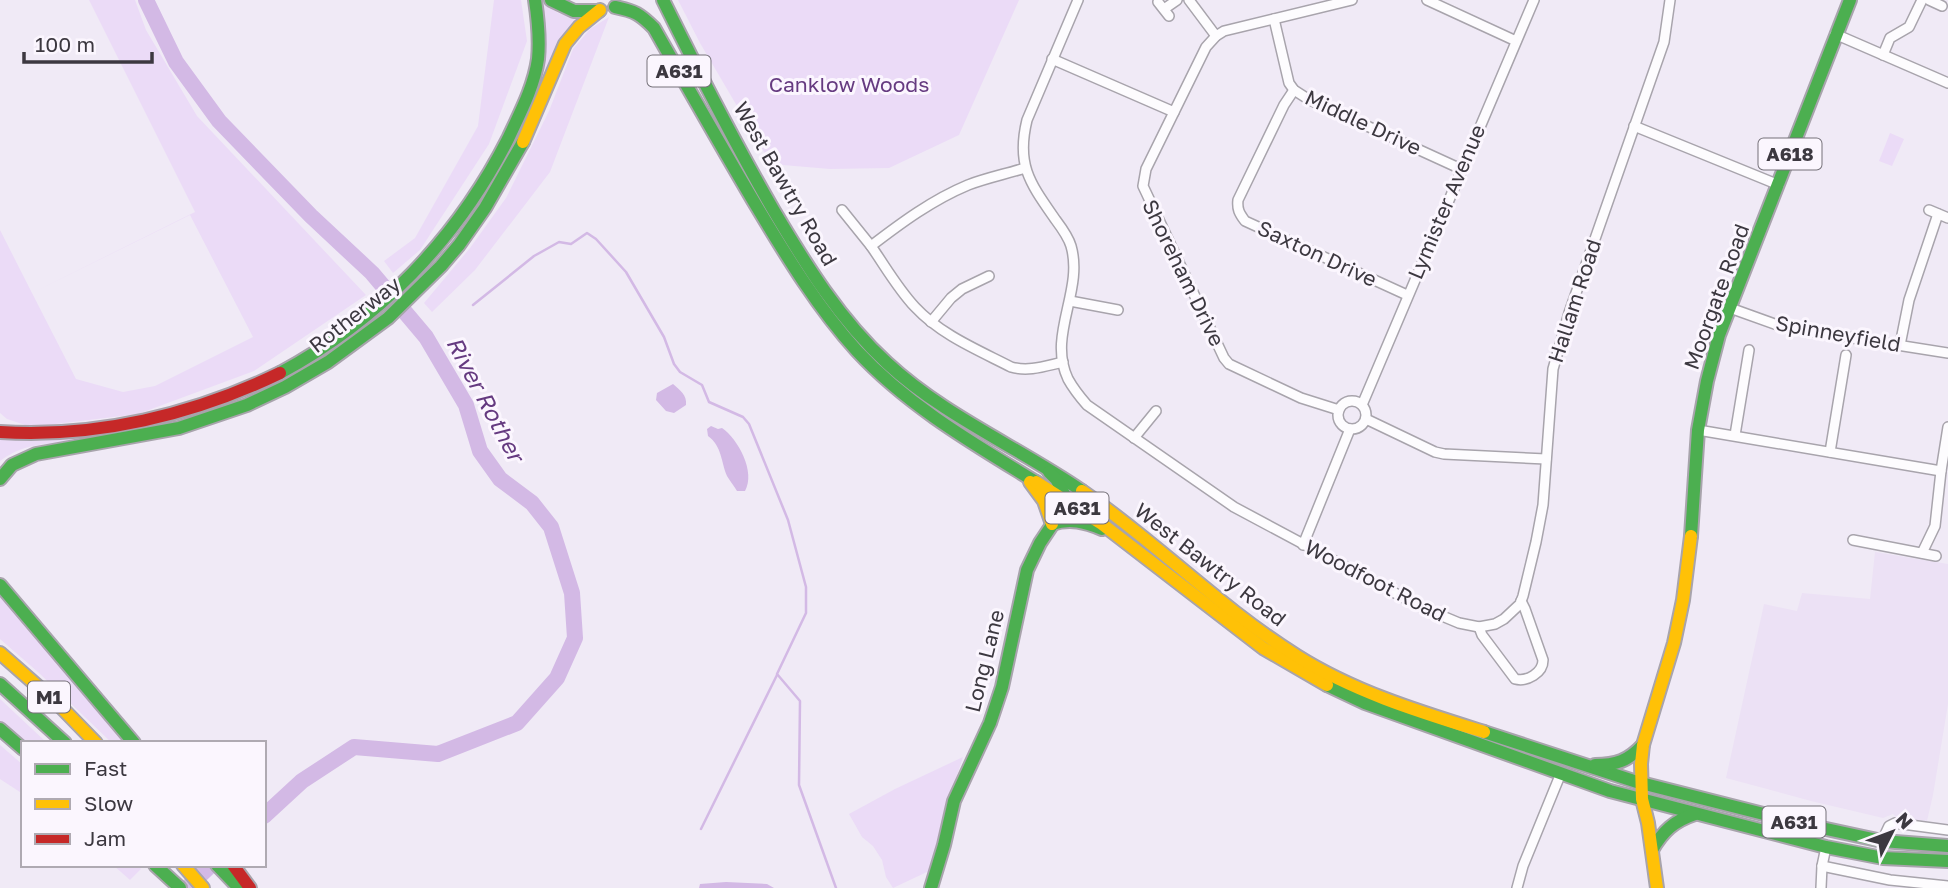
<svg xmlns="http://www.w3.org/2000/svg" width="1948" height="888" font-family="'Golos Text',sans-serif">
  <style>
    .built { fill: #ece1f5 }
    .green { fill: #ebdbf7; fill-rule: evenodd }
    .water { fill: #d3b9e5 }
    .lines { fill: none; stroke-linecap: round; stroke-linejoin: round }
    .stream { stroke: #d3b9e5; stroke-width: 2.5 }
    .river { stroke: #d3b9e5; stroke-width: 16 }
    .street-casing { stroke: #a8a4ac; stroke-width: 12 }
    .fast-casing { stroke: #a8a4ac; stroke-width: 16 }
    .slow-casing { stroke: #a8a4ac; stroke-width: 16 }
    .jam-casing { stroke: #a8a4ac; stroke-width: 16 }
    .street { stroke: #fdfcfe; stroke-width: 9 }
    .fast { stroke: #4caf50; stroke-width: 12 }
    .slow { stroke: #ffc107; stroke-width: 12 }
    .jam { stroke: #c62828; stroke-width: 12 }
    .labels { text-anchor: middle; stroke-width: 6; stroke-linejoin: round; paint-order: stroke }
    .shield { fill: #fbf6fe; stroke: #757179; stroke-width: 2 }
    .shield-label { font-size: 19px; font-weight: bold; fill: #3c3840 }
    .park-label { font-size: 21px; fill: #663b81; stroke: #fbf6fe }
    .street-label { font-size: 21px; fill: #3c3840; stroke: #fbf6fe }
    .water-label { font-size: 23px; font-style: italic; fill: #653a80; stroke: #fbf6fe }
  </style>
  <rect width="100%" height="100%" fill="#f0eaf6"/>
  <polygon class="built" points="1875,552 1948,564 1948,704 1933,795 1927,821 1897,818 1893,814 1883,818 1811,801 1726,778 1764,604 1797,611 1802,593 1870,599"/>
  <g class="green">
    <path d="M89,0H135L146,30L197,116L366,295L254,371L138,414L31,427L7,419L0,413V230L32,293L195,212ZM190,215L253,337L155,386L123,392L76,379L32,293Z"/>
    <polygon points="494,0 521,0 527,41 489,144 420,250 393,273 384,261 415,238 478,126"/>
    <polygon points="540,0 558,13 580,19 544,81 541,79"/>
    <polygon points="678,0 1019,0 959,135 889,168 830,169 771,164 700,43"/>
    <polygon points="609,17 550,172 475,270 432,312 424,303 470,248 506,198 549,111 573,49 590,29"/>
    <polygon points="1890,133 1904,139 1892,166 1879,161"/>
    <path d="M116,435C100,437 83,440 67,442C40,445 23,444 0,461V439L37,440Z"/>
    <polygon points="0,592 124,743 112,743 38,672 0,639"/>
    <polygon points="0,699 47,743 27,743 0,722"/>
    <polygon points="0,745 23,765 23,794 0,779"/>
    <polygon points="963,757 947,806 935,862 929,871 893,888 886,877 882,860 873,846 862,837 849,814 895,789"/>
    <polygon points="113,865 137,865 141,869 130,880"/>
  </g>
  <g class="water">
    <path d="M673,384C680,390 687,395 686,405L674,413L666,411L656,400L657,393Z"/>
    <path d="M711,426L718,429L722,428C738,439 756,472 745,491H737C734,486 730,481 727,476C721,462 722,446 708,436L707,429Z"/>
    <polygon points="726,882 767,884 774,888 699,888 700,884"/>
  </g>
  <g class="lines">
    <g class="stream">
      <polyline points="473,305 534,256 559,242 571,244 587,233 596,239 626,272 664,337 674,364 680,372 702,385 709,402 743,417 749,424 788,520 806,587 806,613 777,674 800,701 799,785 836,888"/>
      <polyline points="701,829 777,675"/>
    </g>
    <g class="river">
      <polyline points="146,0 176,62 219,121 311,216 372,273 426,337 466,405 480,451 500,479 532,503 551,527 572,593 575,638 557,678 517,723 438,754 354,747 302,781 264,816"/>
      <polyline points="187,888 211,865"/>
    </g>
    <defs>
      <g id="street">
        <path d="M1078,0L1027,120C1016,165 1030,183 1055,219C1061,227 1068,236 1071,246C1084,291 1047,335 1068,379C1073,388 1080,397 1087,405L1234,507L1423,608L1459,623L1479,627L1495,624L1504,619L1520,604L1523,596L1536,542L1543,505L1553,369L1569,313L1664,42L1670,0"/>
        <polyline points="1189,0 1216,36"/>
        <polyline points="1427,0 1516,41"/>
        <polyline points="1929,0 1942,6"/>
        <polyline points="1158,2 1169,16"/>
        <polyline points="1164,9 1177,0"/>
        <polyline points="1274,19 1289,83 1294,90 1308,99 1461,169"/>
        <polyline points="1835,34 1948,83"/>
        <polyline points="1883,55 1890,38 1909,27 1922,0"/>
        <polyline points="1052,59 1174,112"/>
        <path d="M1294,90L1284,105L1238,200C1237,209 1239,213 1245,221L1407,295"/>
        <polyline points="1634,126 1779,185"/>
        <path d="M1025,168C1006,174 986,178 968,185C932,200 901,223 871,246C885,266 898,289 915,307C941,335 978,350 1011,367C1029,372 1045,366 1063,362"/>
        <polyline points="842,210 871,246"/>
        <polyline points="1929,210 1948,218"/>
        <polyline points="1070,301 1118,310"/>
        <polyline points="1730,308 1783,327 1948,353"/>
        <polyline points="931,322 951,298 962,289 989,276"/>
        <polyline points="1900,345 1909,300 1938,214"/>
        <circle cx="1352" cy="415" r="14"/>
        <polyline points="1362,405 1534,0"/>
        <polyline points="1339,410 1301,398 1229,364 1224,358 1143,186 1146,169 1206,47 1216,36 1224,31 1352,0"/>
        <polyline points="1366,419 1435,452 1444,454 1546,459"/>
        <polyline points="1698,430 1941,471"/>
        <polyline points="1735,435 1749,350"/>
        <polyline points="1134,438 1156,411"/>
        <polyline points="1830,452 1846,355"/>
        <polyline points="1853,540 1936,556"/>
        <polyline points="1303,545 1350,429"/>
        <polyline points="1922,553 1935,526 1941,471 1948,427"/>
        <path d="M1479,627L1482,635L1515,679C1527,682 1543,673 1543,660L1525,609L1521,601"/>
        <polyline points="1882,841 1889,826 1895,823 1948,830"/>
        <polyline points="1822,866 1890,880 1948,886"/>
        <polyline points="1517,888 1523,866 1561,773"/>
        <polyline points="1821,888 1822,866 1826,847"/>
      </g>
      <g id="fast">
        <polyline points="551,0 574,11 599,11"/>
        <path d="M663,0C698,71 734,142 774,211C806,265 840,320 887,363C944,416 1018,447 1082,491"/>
        <path d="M615,7C635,11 640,14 654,28C688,88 722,148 757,207C787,257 818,308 857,351C908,406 974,444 1036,482"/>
        <path d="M280,373C379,320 457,239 508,139C520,113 534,87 538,59C540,39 538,20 535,0"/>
        <polyline points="0,479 12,465 36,454 179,428 247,405 285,387 328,362 388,318 441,266 459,245 485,208 523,142"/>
        <path d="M1052,524C1070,518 1085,522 1102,529"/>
        <polyline points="1691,536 1698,430 1707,381 1719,335 1850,0"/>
        <polyline points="0,585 134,743"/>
        <polyline points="0,684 65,743"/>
        <polyline points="1327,685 1365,703 1610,791 1826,847 1883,858 1948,861"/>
        <polyline points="0,729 23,749"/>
        <polyline points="1484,732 1637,782 1803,824 1882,841 1948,846"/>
        <path d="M1595,765C1616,765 1628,761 1643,745"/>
        <path d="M1652,850C1663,831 1674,821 1695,814"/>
        <polyline points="155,865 180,888"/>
        <polyline points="217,865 239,888"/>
        <polyline points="931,888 944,845 954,801 990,723 1002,687 1027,570 1040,543 1068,501 1056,479 1049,472"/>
      </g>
      <g id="slow">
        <polyline points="523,142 565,44 579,27 600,10"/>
        <polyline points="1030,482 1044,501 1052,524"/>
        <polyline points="1036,482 1102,524 1263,648 1327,685"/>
        <path d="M1082,491C1156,542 1220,608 1297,656C1354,692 1420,712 1484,732"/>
        <polyline points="0,653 59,705 96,743"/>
        <polyline points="183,865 203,888"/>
        <polyline points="1657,888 1648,823 1642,799 1641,764 1643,745 1674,643 1683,600 1691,536"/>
      </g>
      <g id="jam">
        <path d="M0,432C97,438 193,415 280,373"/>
        <polyline points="233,865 250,888"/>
      </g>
    </defs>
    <use href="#street" class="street-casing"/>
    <use href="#fast" class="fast-casing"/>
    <use href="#slow" class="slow-casing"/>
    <use href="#jam" class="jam-casing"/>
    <use href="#street" class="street"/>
    <use href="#fast" class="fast"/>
    <use href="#slow" class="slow"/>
    <use href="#jam" class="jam"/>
  </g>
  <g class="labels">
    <g class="shield">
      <rect x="647.5" y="55.5" width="63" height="31" rx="5"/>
      <rect x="1758.5" y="138.5" width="63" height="31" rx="5"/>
      <rect x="1045.5" y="492.5" width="63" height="31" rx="5"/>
      <rect x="28" y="681.5" width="42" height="31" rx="5"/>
      <rect x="1762.5" y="806.5" width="63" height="31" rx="5"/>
    </g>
    <g class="shield-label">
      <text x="679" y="78">A631</text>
      <text x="1790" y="161">A618</text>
      <text x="1077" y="515">A631</text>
      <text x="49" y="704">M1</text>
      <text x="1794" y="829">A631</text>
    </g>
    <g class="park-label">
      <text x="849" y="92">Canklow Woods</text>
    </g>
    <g class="street-label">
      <text transform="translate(1363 123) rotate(25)" y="7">Middle Drive</text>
      <text transform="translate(785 184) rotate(60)" y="7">West Bawtry Road</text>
      <text transform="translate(1447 202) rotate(-67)" y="7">Lymister Avenue</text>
      <text transform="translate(1317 254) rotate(25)" y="7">Saxton Drive</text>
      <text transform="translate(1183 273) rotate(64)" y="7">Shoreham Drive</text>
      <text transform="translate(1717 297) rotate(-70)" y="7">Moorgate Road</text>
      <text transform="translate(1575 301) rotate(-72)" y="7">Hallam Road</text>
      <text transform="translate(355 315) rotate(-38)" y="7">Rotherway</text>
      <text transform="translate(1838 334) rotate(10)" y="7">Spinneyfield</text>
      <text transform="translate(1210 565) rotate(38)" y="7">West Bawtry Road</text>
      <text transform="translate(1375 581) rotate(27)" y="7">Woodfoot Road</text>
      <text transform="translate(985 661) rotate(-76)" y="7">Long Lane</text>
    </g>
    <g class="water-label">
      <text transform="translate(485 399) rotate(62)" y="8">River Rother</text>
    </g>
  </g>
  <rect x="21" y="741" width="245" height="126" fill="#fbf6fe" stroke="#afaab2" stroke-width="2"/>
  <rect x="35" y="764" width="35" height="10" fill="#4caf50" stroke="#afaab2" stroke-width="2"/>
  <text x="84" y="776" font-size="21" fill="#3c3840">Fast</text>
  <rect x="35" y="799" width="35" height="10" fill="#ffc107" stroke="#afaab2" stroke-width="2"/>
  <text x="84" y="811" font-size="21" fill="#3c3840">Slow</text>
  <rect x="35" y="834" width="35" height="10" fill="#c62828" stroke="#afaab2" stroke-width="2"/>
  <text x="84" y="846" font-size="21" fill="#3c3840">Jam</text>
  <g transform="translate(1892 832) rotate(48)" stroke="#fbf6fe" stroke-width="5" paint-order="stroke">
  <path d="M0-5L12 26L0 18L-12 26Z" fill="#3c3840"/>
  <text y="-10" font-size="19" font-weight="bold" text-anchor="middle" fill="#3c3840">N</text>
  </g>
  <path d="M24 52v10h128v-10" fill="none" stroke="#3c3840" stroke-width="3.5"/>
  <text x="35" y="52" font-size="21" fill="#3c3840" stroke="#fbf6fe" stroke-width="5" paint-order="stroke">100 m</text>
</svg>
